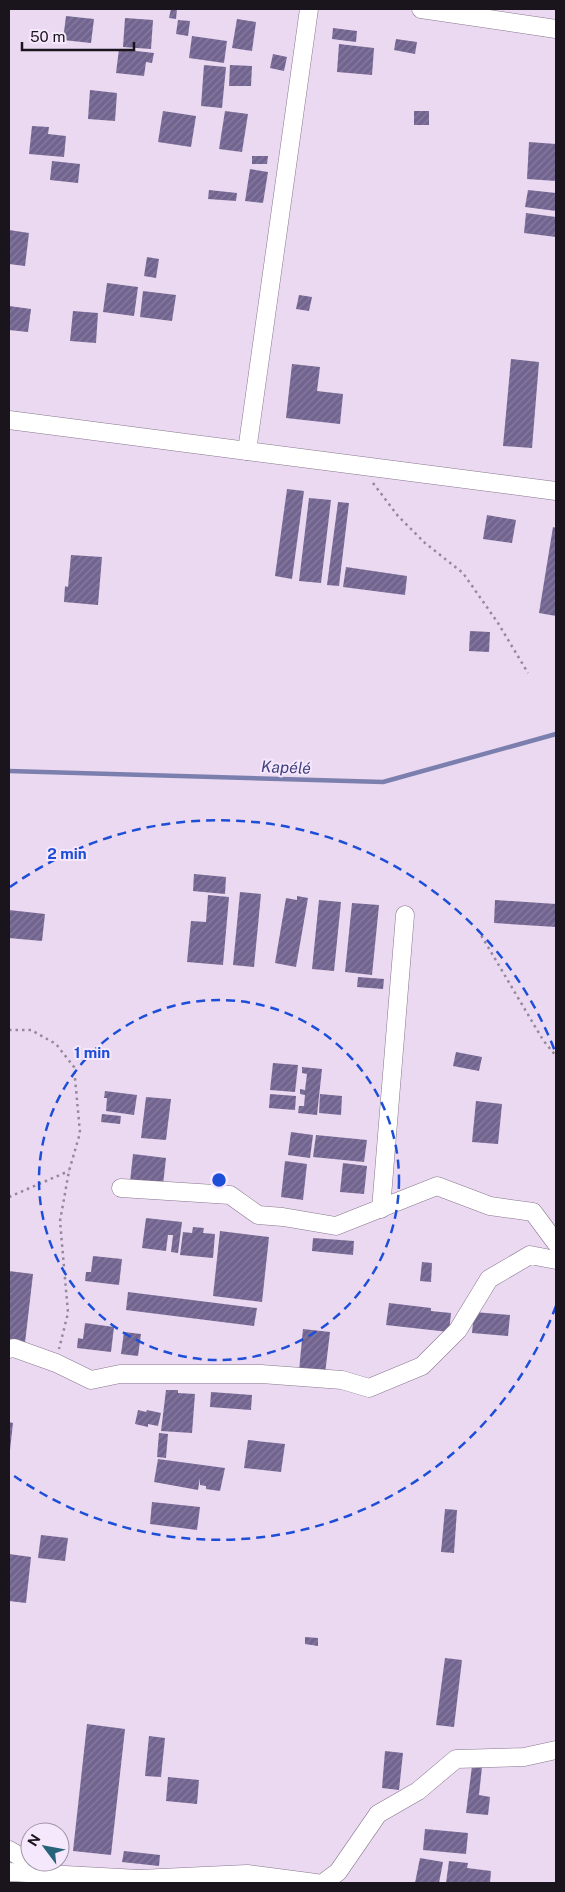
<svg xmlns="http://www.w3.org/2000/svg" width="565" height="1892" font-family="'Public Sans',sans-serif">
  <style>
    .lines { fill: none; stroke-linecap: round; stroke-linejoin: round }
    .stream { stroke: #7b7fae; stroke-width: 4.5 }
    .building { fill: url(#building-hatch) }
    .street-casing { stroke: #87778d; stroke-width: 19 }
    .path { stroke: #95889a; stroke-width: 2.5; stroke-dasharray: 2.5 4; stroke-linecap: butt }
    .street { stroke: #fff; stroke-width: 18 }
    .ring { fill: none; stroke: #1d4ed8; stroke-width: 2.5; stroke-dasharray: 9 6 }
    .labels { text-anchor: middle; stroke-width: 4; stroke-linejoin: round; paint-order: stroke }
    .water-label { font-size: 16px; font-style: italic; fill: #424280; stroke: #f6e8fc }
    .centre { fill: #1d4ed8; stroke: #f6e8fc; stroke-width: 2.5 }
    .ring-label { font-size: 15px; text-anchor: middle; font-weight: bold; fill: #1d4ed8; stroke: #f6e8fc; stroke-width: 4; stroke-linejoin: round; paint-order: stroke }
  </style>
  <defs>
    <pattern id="building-hatch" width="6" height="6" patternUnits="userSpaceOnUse" patternTransform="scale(1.25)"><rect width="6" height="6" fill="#726490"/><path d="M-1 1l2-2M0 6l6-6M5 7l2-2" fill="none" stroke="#887d9d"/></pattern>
  </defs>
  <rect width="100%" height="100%" fill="#ebd9f2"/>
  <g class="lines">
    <polyline class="stream" points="9,771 383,782 556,734"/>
  </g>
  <g class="building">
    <polygon points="171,9 177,9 176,19 169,18"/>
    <polygon points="66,16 94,19 91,43 63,40"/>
    <polygon points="125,18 153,20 151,49 123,47"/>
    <polygon points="237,19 256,22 252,51 232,48"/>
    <polygon points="178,20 190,21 188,36 176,34"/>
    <polygon points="333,28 357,31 356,42 332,39"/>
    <polygon points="192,36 227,41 224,63 189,58"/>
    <polygon points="396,39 417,42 415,54 394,50"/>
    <polygon points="339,44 374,48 372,75 337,72"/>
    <polygon points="119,49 154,53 152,63 146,62 144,76 116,73"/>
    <polygon points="273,54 287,57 284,71 270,68"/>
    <polygon points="204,65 226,67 222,108 201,106"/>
    <polygon points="230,65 252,66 251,86 229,86"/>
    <polygon points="90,90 117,93 115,121 88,119"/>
    <polygon points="163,111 196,116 191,147 158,142"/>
    <polygon points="225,111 248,114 242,152 219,149"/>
    <rect x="414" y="111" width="15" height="14"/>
    <polygon points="32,126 49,127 48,134 66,136 64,157 29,154"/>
    <polygon points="529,142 556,144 556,181 527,179"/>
    <polygon points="252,156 268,156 267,164 252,164"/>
    <polygon points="52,161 80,164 78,183 50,180"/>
    <polygon points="250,169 268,172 263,203 245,201"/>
    <polygon points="209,190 237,193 236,201 208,199"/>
    <polygon points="528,190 556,193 556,211 525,207"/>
    <polygon points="526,213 556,217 556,237 524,233"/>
    <polygon points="9,230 29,233 25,266 9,264"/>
    <polygon points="147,257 159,259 156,278 144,276"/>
    <polygon points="107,283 138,287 134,316 103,312"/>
    <polygon points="143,291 176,295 172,321 140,317"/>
    <polygon points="299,295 312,297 309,311 296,309"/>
    <polygon points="9,306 31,309 28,332 9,330"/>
    <polygon points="73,311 98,313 96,343 70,341"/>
    <polygon points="511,359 539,362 532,448 503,446"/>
    <polygon points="292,364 320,367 317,391 343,394 340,424 286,418"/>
    <polygon points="287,489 304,491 292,579 275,576"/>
    <polygon points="309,498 331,500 321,583 299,581"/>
    <polygon points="338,502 349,503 339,586 327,585"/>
    <polygon points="487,515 516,520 512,543 483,539"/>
    <polygon points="553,527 556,528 556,616 539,613"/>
    <polygon points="71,555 102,557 98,605 64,602 65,586 68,587"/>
    <polygon points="346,567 407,576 405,595 343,587"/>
    <polygon points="470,631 490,632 489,652 469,651"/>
    <polygon points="194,874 226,877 225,894 193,891"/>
    <polygon points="240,892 261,894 254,967 233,965"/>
    <polygon points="208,895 229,897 223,965 187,962 191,921 206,922"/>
    <polygon points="297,896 308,898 296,967 275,963 286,898 297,900"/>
    <polygon points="319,900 341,902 334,971 312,969"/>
    <polygon points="495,900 556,904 556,927 494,923"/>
    <polygon points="352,903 379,905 372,975 345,972"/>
    <polygon points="9,910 45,914 42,941 9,938"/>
    <polygon points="358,977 384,979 383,989 357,987"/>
    <polygon points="456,1052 482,1057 479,1071 453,1066"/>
    <polygon points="273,1063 298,1065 295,1092 270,1090"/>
    <polygon points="302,1067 322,1069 317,1115 298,1113 299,1106 304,1106 305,1095 300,1094 300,1089 305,1090 307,1074 302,1073"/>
    <polygon points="105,1091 137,1095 134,1115 106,1111 107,1098 104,1098"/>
    <polygon points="270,1094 296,1096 295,1110 269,1108"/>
    <polygon points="320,1094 342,1096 341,1115 319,1113"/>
    <polygon points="146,1097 171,1099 166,1140 141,1138"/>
    <polygon points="476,1101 502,1104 498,1144 472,1142"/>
    <polygon points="102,1114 121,1116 120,1124 101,1122"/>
    <polygon points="291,1132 313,1135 310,1158 288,1155"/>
    <polygon points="316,1135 367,1140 364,1162 313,1157"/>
    <polygon points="133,1154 166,1158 163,1185 130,1182"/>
    <polygon points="285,1161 307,1164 303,1200 281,1197"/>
    <polygon points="343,1163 367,1166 364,1194 340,1192"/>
    <polygon points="146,1218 182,1222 178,1253 171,1252 173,1235 168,1235 166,1251 142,1248"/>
    <polygon points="193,1227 204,1228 203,1233 215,1234 213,1258 180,1255 183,1232 192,1233"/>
    <polygon points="220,1231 269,1237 262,1302 213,1296"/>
    <polygon points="313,1238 354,1241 353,1255 312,1251"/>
    <polygon points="93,1256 122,1259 119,1285 85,1281 86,1272 91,1272"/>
    <polygon points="422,1262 432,1263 431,1282 420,1281"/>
    <polygon points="9,1271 33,1274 25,1343 9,1341"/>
    <polygon points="128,1292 257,1308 254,1326 126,1310"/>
    <polygon points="389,1303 431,1308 431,1311 451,1313 449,1332 386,1325"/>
    <polygon points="474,1312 510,1315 508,1336 472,1333"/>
    <polygon points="85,1323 114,1327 111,1352 77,1348 78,1338 83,1339"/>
    <polygon points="303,1329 330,1332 325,1374 299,1371"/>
    <polygon points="124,1332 141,1334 138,1356 121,1354"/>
    <polygon points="166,1390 178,1390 178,1393 195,1394 192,1433 161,1431"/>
    <polygon points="211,1392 252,1395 251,1410 210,1407"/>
    <polygon points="138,1410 146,1412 147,1410 161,1413 158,1426 148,1424 148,1427 135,1424"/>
    <polygon points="9,1422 13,1423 10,1450 9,1450"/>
    <polygon points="159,1433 168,1434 166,1458 157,1457"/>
    <polygon points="248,1440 285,1444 281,1472 244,1468"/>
    <polygon points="158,1459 225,1468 220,1491 206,1489 206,1486 200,1485 200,1478 198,1490 154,1482"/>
    <polygon points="152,1502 200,1507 197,1530 150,1524"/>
    <polygon points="445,1509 457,1510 454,1553 441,1552"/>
    <polygon points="41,1535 68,1538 65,1561 38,1558"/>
    <polygon points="9,1554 31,1557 26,1603 9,1601"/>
    <polygon points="305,1637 318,1638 318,1646 305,1644"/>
    <polygon points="445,1658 462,1660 454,1727 436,1725"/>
    <polygon points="87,1724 125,1729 111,1855 73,1851"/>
    <polygon points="149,1736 165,1738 161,1777 145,1776"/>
    <polygon points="385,1751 403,1753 399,1790 382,1788"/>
    <polygon points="472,1766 482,1767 479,1795 490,1797 488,1815 466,1813"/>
    <polygon points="168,1777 199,1780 197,1804 166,1801"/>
    <polygon points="425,1829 468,1833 466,1854 423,1850"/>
    <polygon points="124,1851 160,1855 159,1866 122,1862"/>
    <polygon points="420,1858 443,1862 439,1883 415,1883"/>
    <polygon points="449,1861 468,1863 467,1868 491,1871 490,1883 446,1883"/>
  </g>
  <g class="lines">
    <defs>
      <g id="street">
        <polyline points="421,9 556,29"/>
        <polyline points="9,420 556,491"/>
        <polyline points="247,451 309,9"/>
        <polyline points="121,1188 230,1195 258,1215 283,1217 336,1226 437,1186 490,1206 533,1212 556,1243"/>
        <polyline points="381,1209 405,915"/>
        <polyline points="9,1349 14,1348 56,1363 91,1380 120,1374 261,1374 342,1380 369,1388 422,1366 458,1330 489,1279 530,1255 556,1260"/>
        <polyline points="9,1850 19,1856 45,1875"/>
        <polyline points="9,1872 139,1879 247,1874 316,1883"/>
        <polyline points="323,1883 338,1872 378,1814 418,1791 456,1759 524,1757 556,1750"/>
      </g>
    </defs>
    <use href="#street" class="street-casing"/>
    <g class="path">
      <polyline points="373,483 398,516 425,543 463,573 498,623 528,673"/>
      <polyline points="478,930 543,1040 556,1056"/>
      <polyline points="9,1030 31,1030 56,1044 74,1067 80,1133 69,1171 60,1221 68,1313 59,1349"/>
      <polyline points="9,1197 69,1171"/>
    </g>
    <use href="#street" class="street"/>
  </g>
  <g class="ring">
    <circle cx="219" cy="1180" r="180"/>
    <path d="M556 1306A360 360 0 0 1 10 1473M10 887A360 360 0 0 1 556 1054"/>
  </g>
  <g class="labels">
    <g class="water-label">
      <text transform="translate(286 767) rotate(2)" y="6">Kapélé</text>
    </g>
  </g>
  <circle cx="219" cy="1180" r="8" class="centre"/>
  <g class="ring-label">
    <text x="67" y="859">2 min</text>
    <text x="92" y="1058">1 min</text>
  </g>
  <rect width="565" height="1892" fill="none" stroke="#1a141d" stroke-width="20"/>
  <g transform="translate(45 1847) rotate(302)"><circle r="24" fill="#f6e8fc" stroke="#9e93a3"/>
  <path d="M0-4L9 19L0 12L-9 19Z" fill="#27647b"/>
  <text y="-8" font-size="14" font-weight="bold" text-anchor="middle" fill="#1a141d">N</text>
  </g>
  <path d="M22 42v8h112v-8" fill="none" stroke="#1a141d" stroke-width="2.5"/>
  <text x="30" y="42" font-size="15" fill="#1a141d" stroke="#f6e8fc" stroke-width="4" paint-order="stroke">50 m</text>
</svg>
